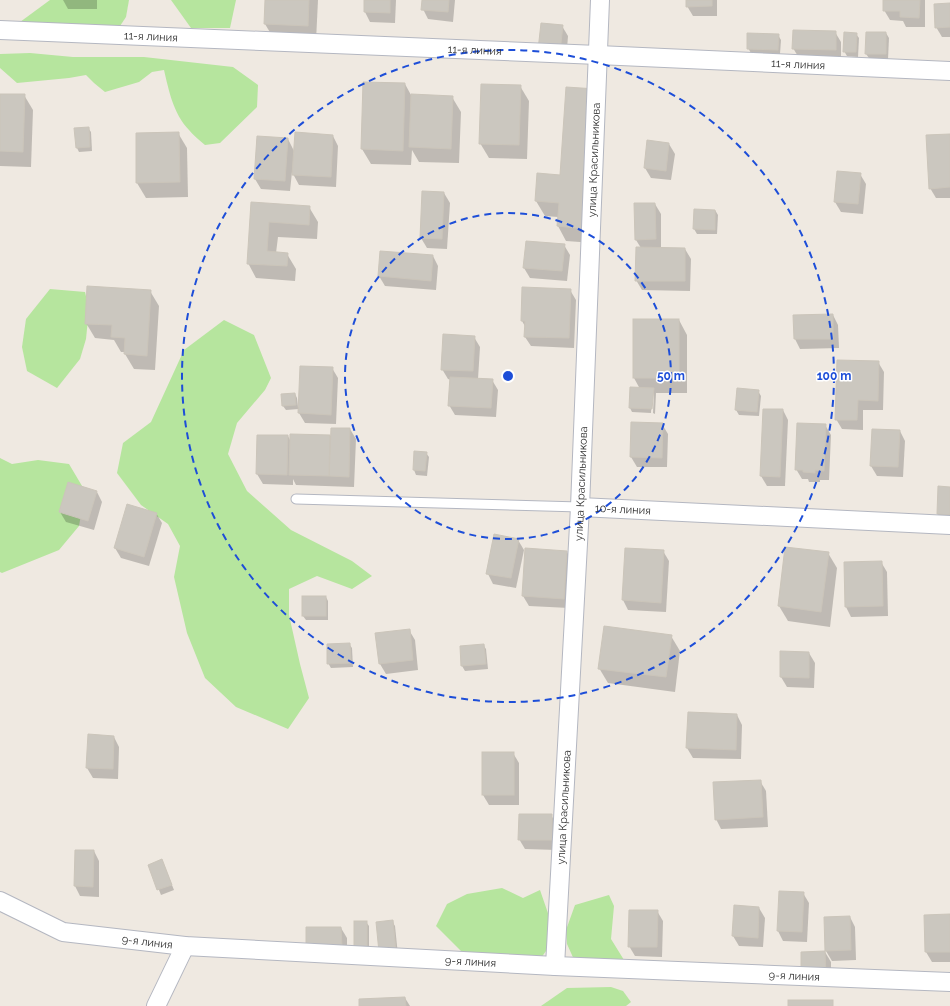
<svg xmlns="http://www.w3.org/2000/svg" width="950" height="1006" font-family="Raleway,sans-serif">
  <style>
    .green { fill: #b6e59e }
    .shadow { fill: #0003 }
    .building { fill: #cbc7bf; stroke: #cbc5ba }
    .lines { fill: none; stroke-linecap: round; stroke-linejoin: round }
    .lane-casing { stroke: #b4b7c1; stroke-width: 11 }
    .street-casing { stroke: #b4b7c1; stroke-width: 20 }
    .lane { stroke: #fff; stroke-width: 9 }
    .street { stroke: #fff; stroke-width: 18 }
    .ring { fill: none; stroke: #1d4ed8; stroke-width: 2; stroke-dasharray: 7 5 }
    .labels { text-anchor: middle; stroke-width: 3; stroke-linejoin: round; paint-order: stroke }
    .street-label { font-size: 11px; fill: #2e2e2e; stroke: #fff }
    .centre { fill: #1d4ed8; stroke: #fff; stroke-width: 2 }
    .ring-label { font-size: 12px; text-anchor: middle; font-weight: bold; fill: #1d4ed8; stroke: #fff; stroke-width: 3; stroke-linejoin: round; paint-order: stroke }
  </style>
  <rect width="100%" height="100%" fill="#efe9e1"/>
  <g class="green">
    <polygon points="50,0 129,0 126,17 118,29 1,36"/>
    <polygon points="171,0 236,0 230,28 191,28"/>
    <path d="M30,53L73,57H144L233,67L258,85L257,107L220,143L205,145C199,140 193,135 189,130C173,113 169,91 164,70L152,72L139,82L105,92L94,83L86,75L69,78L17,83L0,68V54Z"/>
    <polygon points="50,289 85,292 89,309 86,339 80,359 57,388 27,371 22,347 26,319"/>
    <polygon points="224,320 254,335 271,378 265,390 237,423 228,454 247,491 291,530 352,561 372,576 352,589 317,576 289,589 289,615 300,664 309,698 288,729 236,707 205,678 187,633 174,577 180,546 168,524 141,505 117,473 123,443 151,422 184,350"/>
    <polygon points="0,458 12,464 38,460 69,464 85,491 79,526 59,550 2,573 0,572"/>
    <polygon points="502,888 523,898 540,890 550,919 551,944 536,965 462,952 436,926 447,904 467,894"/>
    <polygon points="609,895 614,906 611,939 624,960 576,964 567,944 566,930 575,905"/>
    <polygon points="611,987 623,991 631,1002 626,1006 541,1006 567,988"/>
  </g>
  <g class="shadow">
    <polygon points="63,0 97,0 97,9 68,9"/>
    <polygon points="266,0 318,0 316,41 274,39 265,24"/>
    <polygon points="365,0 396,0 395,23 370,22 365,12"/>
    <polygon points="423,0 455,0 453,22 428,19 423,9"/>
    <polygon points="687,0 717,0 717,16 693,16 687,6"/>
    <polygon points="884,0 925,0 925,27 906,27 903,21 890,20 884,10"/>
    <polygon points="950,4 950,37 942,37 936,27"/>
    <polygon points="562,26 568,36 566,62 545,60"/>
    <polygon points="835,32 841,42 841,59 799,58 793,48"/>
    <polygon points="886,33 889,38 888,59 869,58 866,54"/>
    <polygon points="856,34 859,38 858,57 847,56 844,51"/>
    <polygon points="778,35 781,40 780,54 751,53 748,48"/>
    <polygon points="364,83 405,84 411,95 452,97 461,112 459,163 419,162 412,150 411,165 371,164 362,149"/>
    <polygon points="520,86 529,101 527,159 489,158 480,143"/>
    <polygon points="0,95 24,95 33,110 31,167 0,166"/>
    <polygon points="88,128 91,132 92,151 79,152 77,148"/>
    <polygon points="178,133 187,148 188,197 146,198 137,183 137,134"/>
    <polygon points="950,135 950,198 936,198 930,188"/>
    <polygon points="333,136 338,146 336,187 299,185 292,172 290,191 261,189 255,179 257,137 288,139 294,151"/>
    <polygon points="669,144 675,154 671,180 651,178 645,168"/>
    <polygon points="860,174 866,184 863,214 841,212 835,202"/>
    <polygon points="561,176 594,243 566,241 558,226 558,217 545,216 536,201"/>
    <polygon points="423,192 444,193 450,203 447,249 427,248 421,238"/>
    <polygon points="251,204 309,207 318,222 317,239 278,237 276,253 287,254 296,269 295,281 256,278 248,263"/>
    <polygon points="655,204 661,214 661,248 685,249 691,259 690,291 642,290 636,280 641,248 636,240"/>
    <polygon points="715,210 718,215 717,234 697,234 694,229"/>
    <polygon points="564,245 570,255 567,281 530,278 524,268"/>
    <polygon points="433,256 438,266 436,290 385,286 379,276"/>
    <polygon points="570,290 576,300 574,348 531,346 525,337 526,328 522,321"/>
    <polygon points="150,291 159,306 155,370 134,369 125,354 125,352 121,352 114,340 95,338 86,323"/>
    <polygon points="833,315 838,325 839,348 800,349 795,339 794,316"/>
    <polygon points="634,320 679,320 687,335 687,393 656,393 655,414 653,413 654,393 652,393 651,413 632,412 630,408 640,389 634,378"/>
    <polygon points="474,337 480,347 478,379 492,380 498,390 496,417 455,415 449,405 451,380 448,379 442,369"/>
    <polygon points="878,362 884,372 883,410 863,410 863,430 842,429 836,419"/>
    <polygon points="332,368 338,378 336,424 305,423 299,413 299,409 286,410 283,406 295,394 297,398 298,407 299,407"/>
    <polygon points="737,389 758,391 761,396 759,416 739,415 736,410"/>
    <polygon points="783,410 788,420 785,486 767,486 761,476"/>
    <polygon points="662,424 668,434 667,467 637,467 631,457"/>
    <polygon points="825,425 831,435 829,480 820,480 820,482 809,482 808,479 802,479 796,469"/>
    <polygon points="350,429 356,439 354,487 296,485 293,479 293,485 263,484 257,474 288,436 291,442 291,435 332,436"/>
    <polygon points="900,431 905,441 903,477 877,476 871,466"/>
    <polygon points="426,453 429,457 427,476 416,475 414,470"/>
    <polygon points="939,487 950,488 950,524 944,524 938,514"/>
    <polygon points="97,492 102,502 94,530 66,522 60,512"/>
    <polygon points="156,513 162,523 149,566 121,558 115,548"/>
    <polygon points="518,540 524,550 516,588 493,584 488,574"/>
    <polygon points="786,548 828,553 837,568 830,627 788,621 779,606"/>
    <polygon points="663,551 669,561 666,612 628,610 623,600"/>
    <polygon points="567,552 572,562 569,608 529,606 523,596"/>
    <polygon points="881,562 887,572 888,616 851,617 846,607 845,563"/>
    <polygon points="326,597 328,601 328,620 306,620 303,616"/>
    <polygon points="409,630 415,640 418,670 386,674 380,664"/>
    <polygon points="671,636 680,651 675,692 608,683 599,668"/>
    <polygon points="349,644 352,648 353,667 331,668 328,663"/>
    <polygon points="483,645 486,649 488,669 465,671 462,666 461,647"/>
    <polygon points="781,652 809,653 815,663 814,688 787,687 781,677"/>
    <polygon points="737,715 742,725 741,759 693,758 687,748"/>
    <polygon points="114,737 119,747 118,779 93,778 87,768"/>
    <polygon points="513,753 519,763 519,805 489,805 483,795"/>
    <polygon points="760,781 766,791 768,827 721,829 716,819"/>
    <polygon points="551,815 557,825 557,850 525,849 519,839"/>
    <polygon points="76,851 94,851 99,861 99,897 80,896 75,886"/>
    <polygon points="162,860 174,890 161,895 149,865"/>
    <polygon points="780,892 803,893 809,903 807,942 783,941 778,931"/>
    <polygon points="759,908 765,918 763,947 739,946 733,936"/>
    <polygon points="657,911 663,921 662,957 635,956 629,946"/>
    <polygon points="925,915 950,915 950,962 932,962 926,952"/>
    <polygon points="850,917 855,927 856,960 832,961 826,951 826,918"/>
    <polygon points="392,921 395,926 398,955 380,952"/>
    <polygon points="355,922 366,922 369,926 369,953"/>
    <polygon points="307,928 341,928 347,938 347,956"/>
    <polygon points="825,952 831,962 831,985 808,986 802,976"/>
    <polygon points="405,998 410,1006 360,1006"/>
  </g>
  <g class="building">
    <polygon points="265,0 309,0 308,26 264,24"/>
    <polygon points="364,0 390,0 390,13 364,12"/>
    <polygon points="422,0 449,0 448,12 421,10"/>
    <polygon points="686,0 712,0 712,6 686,7"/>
    <polygon points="883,0 920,0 919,18 900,17 900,11 883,11"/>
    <polygon points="950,3 950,27 935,28 934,4"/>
    <polygon points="541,23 563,25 560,52 538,50"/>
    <polygon points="793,30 836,31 836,50 792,49"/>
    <polygon points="844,32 857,33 856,52 843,52"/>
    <polygon points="866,32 886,32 886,54 865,54"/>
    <polygon points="747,33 779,34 778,50 747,49"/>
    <polygon points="363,82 405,83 403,151 361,149"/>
    <polygon points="481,84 521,85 519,145 479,144"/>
    <polygon points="566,87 596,89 586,229 557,226 559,203 535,201 537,173 560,175"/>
    <polygon points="0,94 25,94 23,152 0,151"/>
    <polygon points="411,94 453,96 451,149 409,147"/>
    <polygon points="89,127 90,147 76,148 74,128"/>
    <polygon points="179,132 180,182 136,183 136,133"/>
    <polygon points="295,132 333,135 331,177 292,175"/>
    <polygon points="950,134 950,187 929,189 926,135"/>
    <polygon points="257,136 288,138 285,181 254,179"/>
    <polygon points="647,140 669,143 666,171 644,168"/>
    <polygon points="837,171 861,173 858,204 834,202"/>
    <polygon points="422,191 444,192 442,239 420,238"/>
    <polygon points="251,202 310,206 309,225 269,222 267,251 288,253 287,266 247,264"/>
    <polygon points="634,203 655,203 656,239 635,240"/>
    <polygon points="694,209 715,210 715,230 693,229"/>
    <polygon points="526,241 565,244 562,271 523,268"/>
    <polygon points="636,247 685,248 685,281 635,281"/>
    <polygon points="380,251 433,255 431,281 378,276"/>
    <polygon points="87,286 151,290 147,356 124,354 125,338 111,337 112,325 85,324"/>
    <polygon points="522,287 571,289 569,338 524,337 525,321 521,321"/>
    <polygon points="833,314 833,339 794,339 793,315"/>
    <rect x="633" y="319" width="46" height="59"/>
    <polygon points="443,334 475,336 473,371 441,370"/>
    <polygon points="837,360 879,361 878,401 858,400 857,420 835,420"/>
    <polygon points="300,366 333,367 331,415 298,413"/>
    <polygon points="450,377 493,379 491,408 448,406"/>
    <polygon points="630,387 654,388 652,409 629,408"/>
    <polygon points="737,388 759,390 757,412 735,410"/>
    <polygon points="295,393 296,405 282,406 281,394"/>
    <polygon points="763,409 783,409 780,477 760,476"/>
    <polygon points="631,422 663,423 662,458 630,457"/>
    <polygon points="797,423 826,424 824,471 815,470 815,473 803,472 803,470 795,470"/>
    <polygon points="331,428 350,428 349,477 329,476"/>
    <polygon points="872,429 900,430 898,467 870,466"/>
    <polygon points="290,434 330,435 329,476 289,475"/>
    <polygon points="257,435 288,435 287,475 256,474"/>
    <polygon points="414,451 427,452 425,471 413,470"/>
    <polygon points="68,482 97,491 88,521 59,512"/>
    <polygon points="938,486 950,487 950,515 937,514"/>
    <polygon points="127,504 157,513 144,557 114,548"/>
    <polygon points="494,534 519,539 511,578 486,574"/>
    <polygon points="785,547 829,552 821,612 778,606"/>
    <polygon points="525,548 567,551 564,599 522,596"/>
    <polygon points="625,548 664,550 661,603 622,600"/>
    <polygon points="882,561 883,606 845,607 844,562"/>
    <rect x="302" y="596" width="24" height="20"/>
    <polygon points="604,626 672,635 666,677 598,669"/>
    <polygon points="410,629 413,660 379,664 375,633"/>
    <polygon points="350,643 351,663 327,664 327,644"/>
    <polygon points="484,644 486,664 461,666 460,646"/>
    <polygon points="780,651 809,652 809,678 780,677"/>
    <polygon points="688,712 737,714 736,750 686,748"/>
    <polygon points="88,734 114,736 113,769 86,768"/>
    <rect x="482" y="752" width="32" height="43"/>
    <polygon points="761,780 763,817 715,820 713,782"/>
    <polygon points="519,814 552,814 552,840 518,840"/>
    <polygon points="75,850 94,850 93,887 74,886"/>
    <polygon points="162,859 172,885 157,890 148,865"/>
    <polygon points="779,891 804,892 802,932 777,931"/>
    <polygon points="734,905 759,907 758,938 732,936"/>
    <polygon points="629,910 658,910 657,947 628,947"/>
    <polygon points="950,914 950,952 925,952 924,915"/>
    <polygon points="850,916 851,950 825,951 824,917"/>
    <polygon points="393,920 396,951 379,952 376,922"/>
    <rect x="354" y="921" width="13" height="28"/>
    <polygon points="306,927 341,927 342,946 306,946"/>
    <polygon points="825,951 826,975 801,976 801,952"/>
    <polygon points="405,997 406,1006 359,1006 359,999"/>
    <rect x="788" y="1000" width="45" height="6"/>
  </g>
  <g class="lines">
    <defs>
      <polyline id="lane" points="296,499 580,507"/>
      <g id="street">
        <path id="s1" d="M0,30L598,55L950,71"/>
        <path id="s2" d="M580,507L950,525"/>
        <path id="s3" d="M0,901L63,932L185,946L555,966L950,982"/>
        <path id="s4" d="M555,966L580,507L600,0"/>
        <polyline points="156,1006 185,946"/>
      </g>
    </defs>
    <use href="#lane" class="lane-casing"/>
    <use href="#street" class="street-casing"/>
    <use href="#lane" class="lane"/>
    <use href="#street" class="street"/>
  </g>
  <g class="ring">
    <circle cx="508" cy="376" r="163"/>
    <circle cx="508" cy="376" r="326"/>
  </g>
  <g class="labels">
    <g class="street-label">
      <text dy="4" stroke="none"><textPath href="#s1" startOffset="151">11-я линия</textPath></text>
      <text dy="4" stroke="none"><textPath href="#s1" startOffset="475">11-я линия</textPath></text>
      <text dy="4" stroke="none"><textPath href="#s1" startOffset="799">11-я линия</textPath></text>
      <text dy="4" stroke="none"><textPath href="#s4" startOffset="807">улица Красильникова</textPath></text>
      <text dy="4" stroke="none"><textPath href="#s4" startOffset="483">улица Красильникова</textPath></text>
      <text dy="4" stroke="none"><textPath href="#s2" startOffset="43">10-я линия</textPath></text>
      <text dy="4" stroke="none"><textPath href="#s4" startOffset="159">улица Красильникова</textPath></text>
      <text dy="4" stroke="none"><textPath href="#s3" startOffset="155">9-я линия</textPath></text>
      <text dy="4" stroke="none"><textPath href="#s3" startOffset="479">9-я линия</textPath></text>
      <text dy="4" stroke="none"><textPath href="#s3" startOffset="803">9-я линия</textPath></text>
    </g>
  </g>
  <circle cx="508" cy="376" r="6" class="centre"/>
  <g class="ring-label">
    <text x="671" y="380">50 m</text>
    <text x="834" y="380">100 m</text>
  </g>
</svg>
